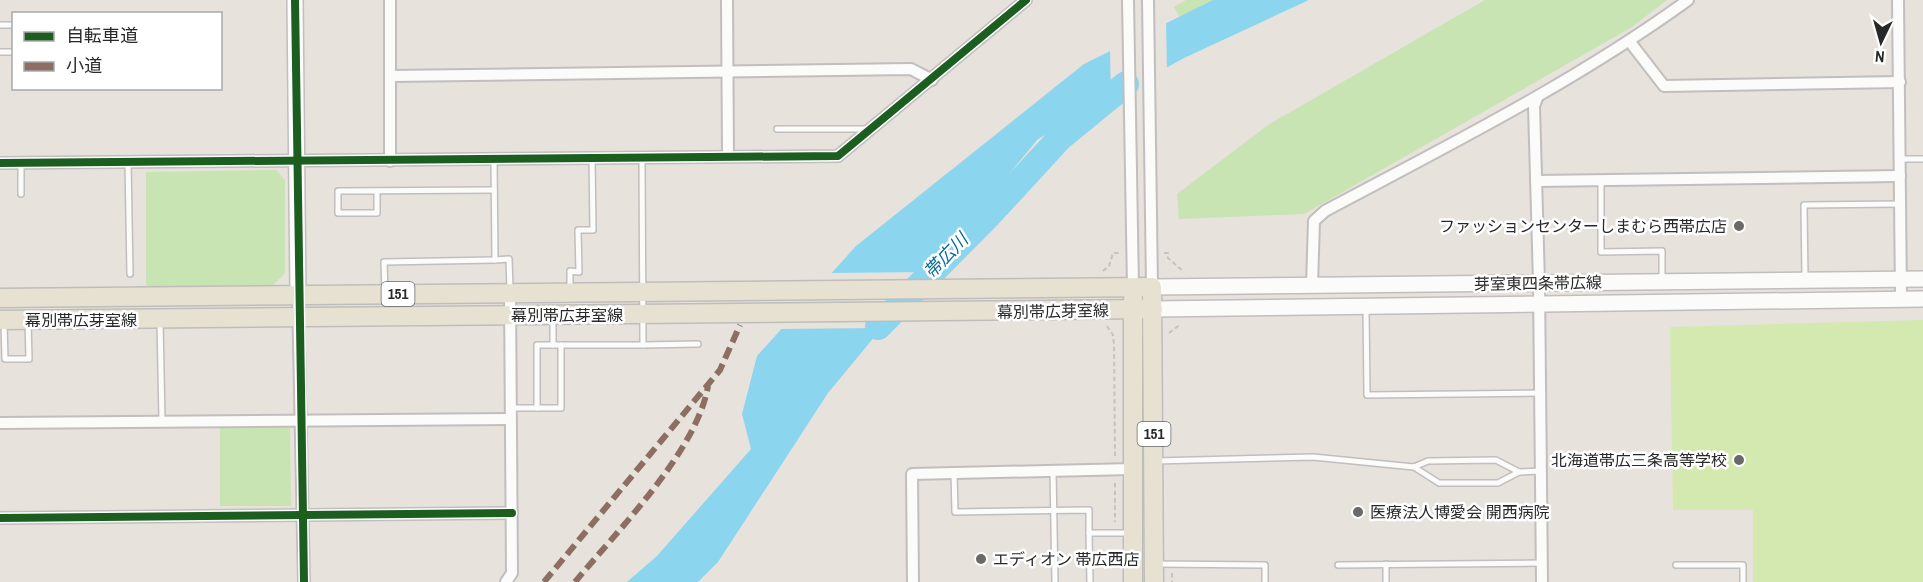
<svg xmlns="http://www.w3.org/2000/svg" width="1923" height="582" font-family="'Archivo Narrow','Noto Sans JP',sans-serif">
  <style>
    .green { fill: #c8e4b2 }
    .pitch { fill: #d4e9af }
    .water { fill: #8bd5ee }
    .pier { fill: #e7e2dc }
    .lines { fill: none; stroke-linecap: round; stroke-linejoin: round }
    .river { stroke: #8bd5ee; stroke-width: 26 }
    .lane-casing { stroke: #c0bebe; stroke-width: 8 }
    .street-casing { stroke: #c0bebe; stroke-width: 14 }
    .secondary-casing { stroke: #c0bebe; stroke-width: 18 }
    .primary-casing { stroke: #bfbdbb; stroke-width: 21 }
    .path { stroke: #c4c3c2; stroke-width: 2; stroke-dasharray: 4.5 3; stroke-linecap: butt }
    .lane { stroke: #fbfbfa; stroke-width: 5 }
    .street { stroke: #fbfbfa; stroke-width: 10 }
    .secondary { stroke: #fbfbfa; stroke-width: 15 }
    .primary { stroke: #e6e1d1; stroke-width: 18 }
    .quiet { stroke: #8d6e63; stroke-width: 6; stroke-dasharray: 12 6; stroke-linecap: butt }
    .cycleway-casing { stroke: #fff; stroke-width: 11 }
    .cycleway { stroke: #1b5e20; stroke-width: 8 }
    .poi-dot { fill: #6b6967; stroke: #fff; stroke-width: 2 }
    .labels { text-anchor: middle; stroke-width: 5; stroke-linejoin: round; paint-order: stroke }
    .shield { fill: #fff; stroke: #686868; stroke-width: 1.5 }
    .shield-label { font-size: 15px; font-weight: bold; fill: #282828 }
    .poi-label { font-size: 16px; fill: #282828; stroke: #fff; text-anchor: end }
    .street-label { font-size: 16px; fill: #282828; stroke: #fff }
    .water-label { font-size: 18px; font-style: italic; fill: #066b9d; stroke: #fff }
  </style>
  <rect width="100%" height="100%" fill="#e7e2dc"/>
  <g class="green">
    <polygon points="1186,0 1239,0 1186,29 1174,7"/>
    <polygon points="1485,0 1667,0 1632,27 1304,214 1179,219 1177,194 1268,125"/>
    <polygon points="276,170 285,180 285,273 273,285 146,287 146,172"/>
    <polygon points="220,426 290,426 291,506 220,506"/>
  </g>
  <polygon class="pitch" points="1923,320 1923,582 1753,582 1753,510 1673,510 1670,327"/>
  <polygon class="water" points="1213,0 1309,0 1184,58 1038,139 828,393 718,562 698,582 627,582 657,556 751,449 742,414 757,356 856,246 1084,64"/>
  <g class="pier">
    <polygon points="1166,20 1167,71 1111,102 1110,48"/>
    <polygon points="930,272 884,328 777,329 827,273"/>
  </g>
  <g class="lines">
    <polyline class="river" points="878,327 989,215 1060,138 1126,84"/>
    <defs>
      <g id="lane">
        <polyline points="0,25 14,25"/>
        <polyline points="0,52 14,52"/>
        <polyline points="777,129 868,129"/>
        <polyline points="494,159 495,260 509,259 510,290"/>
        <polyline points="1900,159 1923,159"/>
        <polyline points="128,162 130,274"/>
        <polyline points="21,163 21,194"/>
        <polyline points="1601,180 1601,252 1662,251 1662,280"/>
        <path d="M377,191V213H338V191C390,191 442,190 494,190"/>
        <polyline points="1805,278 1804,205 1900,204"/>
        <polyline points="570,288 570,271 579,272 578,230 593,230 592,158"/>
        <polyline points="385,293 384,262 495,260"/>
        <polyline points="1366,309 1367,395 1540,393"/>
        <polyline points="553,318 553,345 643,345 642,157"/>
        <polyline points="160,321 162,421"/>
        <polyline points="4,324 5,359 29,359 28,322"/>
        <polyline points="643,345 698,344"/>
        <polyline points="510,408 561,408 561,345"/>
        <polyline points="537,408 537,345 553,345"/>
        <polyline points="1155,461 1313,457 1414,467 1428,461 1496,460 1519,472"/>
        <polyline points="1414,467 1439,483 1498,483 1519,472 1541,471"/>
        <polyline points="1053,471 1055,582"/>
        <polyline points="954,473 955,512 1089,510 1089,533 1129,533"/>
        <polyline points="1089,533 1090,582"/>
        <polyline points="1156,564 1265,565 1265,582"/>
        <polyline points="1338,565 1542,563"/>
        <polyline points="1676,565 1743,565 1743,582"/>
        <polyline points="1386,582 1386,564"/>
      </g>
      <g id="street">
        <polyline points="390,0 390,161"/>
        <polyline points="727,0 728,155"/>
        <polyline points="1128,0 1133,287"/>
        <polyline points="1148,0 1152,287"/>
        <polyline points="1898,0 1901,299"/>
        <polyline points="1630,42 1664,86 1900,82"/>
        <polyline points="391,76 911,69 932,80"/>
        <polyline points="1538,96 1534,106 1539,283 1542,582"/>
        <polyline points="0,163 838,156 1026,0"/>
        <polyline points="1536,181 1900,176"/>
        <path d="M1312,285L1314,221L1325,211C1449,145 1575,82 1688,0"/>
        <polyline points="298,295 304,582"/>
        <polyline points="0,423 510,419"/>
        <polyline points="0,518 512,513"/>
        <polyline points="506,582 512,573 510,293"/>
        <polyline points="913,582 912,474 1132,469"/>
      </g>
      <g id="secondary">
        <polyline points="295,0 298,295"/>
        <polyline points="1152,287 1923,279"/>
        <polyline points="1153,309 1923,299"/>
      </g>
      <g id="primary">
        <polyline points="0,298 1152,287 1154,582"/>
        <polyline points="1133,299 1133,582"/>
        <polyline points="0,320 1153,309"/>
      </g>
    </defs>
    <use href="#lane" class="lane-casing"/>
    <use href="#street" class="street-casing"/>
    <use href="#secondary" class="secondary-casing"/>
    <use href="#primary" class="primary-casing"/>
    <g class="path">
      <polyline points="1164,253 1168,253 1168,258 1184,272"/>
      <polyline points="1103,271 1109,266 1113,253 1119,253"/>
      <polyline points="1107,326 1113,335 1114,345 1115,456"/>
      <polyline points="1169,333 1181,324"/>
      <polyline points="1115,483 1115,522"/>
      <polyline points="1172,573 1172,582"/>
    </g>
    <use href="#lane" class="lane"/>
    <use href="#street" class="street"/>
    <use href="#secondary" class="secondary"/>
    <use href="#primary" class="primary"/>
    <g class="quiet">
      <polyline points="544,582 720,370 740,325"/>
      <path d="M575,582C618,530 697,451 708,386"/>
    </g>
    <defs>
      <g id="cycleway">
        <polyline points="295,0 304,582"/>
        <polyline points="0,163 838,156 1026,0"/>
        <polyline points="0,518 512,513"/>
      </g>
    </defs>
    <use href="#cycleway" class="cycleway-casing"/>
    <use href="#cycleway" class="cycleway"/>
  </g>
  <g class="poi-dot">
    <circle cx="1739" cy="226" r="6"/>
    <circle cx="1739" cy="460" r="6"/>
    <circle cx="1358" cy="512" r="6"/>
    <circle cx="981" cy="559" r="6"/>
  </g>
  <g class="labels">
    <g class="shield">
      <rect x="381.5" y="282" width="33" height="24" rx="4.5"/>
      <rect x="1137.5" y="422" width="33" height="24" rx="4.5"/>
    </g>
    <g class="shield-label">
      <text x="398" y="299">151</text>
      <text x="1154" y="439">151</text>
    </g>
    <g class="poi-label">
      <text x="1727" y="232">ファッションセンターしまむら西帯広店</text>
      <text x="1727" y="466">北海道帯広三条高等学校</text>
      <text x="1370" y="518" text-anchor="start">医療法人博愛会 開西病院</text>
      <text x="993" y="565" text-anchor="start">エディオン 帯広西店</text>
    </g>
    <g class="street-label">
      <text transform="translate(1538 283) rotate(-1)" y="6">芽室東四条帯広線</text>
      <text transform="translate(1053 311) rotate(-1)" y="6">幕別帯広芽室線</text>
      <text x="567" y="321">幕別帯広芽室線</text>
      <text x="81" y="326">幕別帯広芽室線</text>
    </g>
    <g class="water-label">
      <text transform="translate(946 256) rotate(-46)" y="6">帯広川</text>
    </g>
  </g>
  <rect x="12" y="12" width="210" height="78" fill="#ffffff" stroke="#a9a9a9" stroke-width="1.5"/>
  <rect x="24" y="32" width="30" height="9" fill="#1b5e20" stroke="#a9a9a9" stroke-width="1.5"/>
  <text x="66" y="42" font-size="18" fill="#282828">自転車道</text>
  <rect x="24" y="62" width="30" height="9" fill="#8d6e63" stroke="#a9a9a9" stroke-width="1.5"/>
  <text x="66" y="72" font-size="18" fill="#282828">小道</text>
  <g transform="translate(1881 42) rotate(185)" stroke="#ffffff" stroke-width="4.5" paint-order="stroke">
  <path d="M0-4.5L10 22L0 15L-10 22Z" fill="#282828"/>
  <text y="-9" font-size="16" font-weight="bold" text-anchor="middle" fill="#282828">N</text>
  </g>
</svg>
